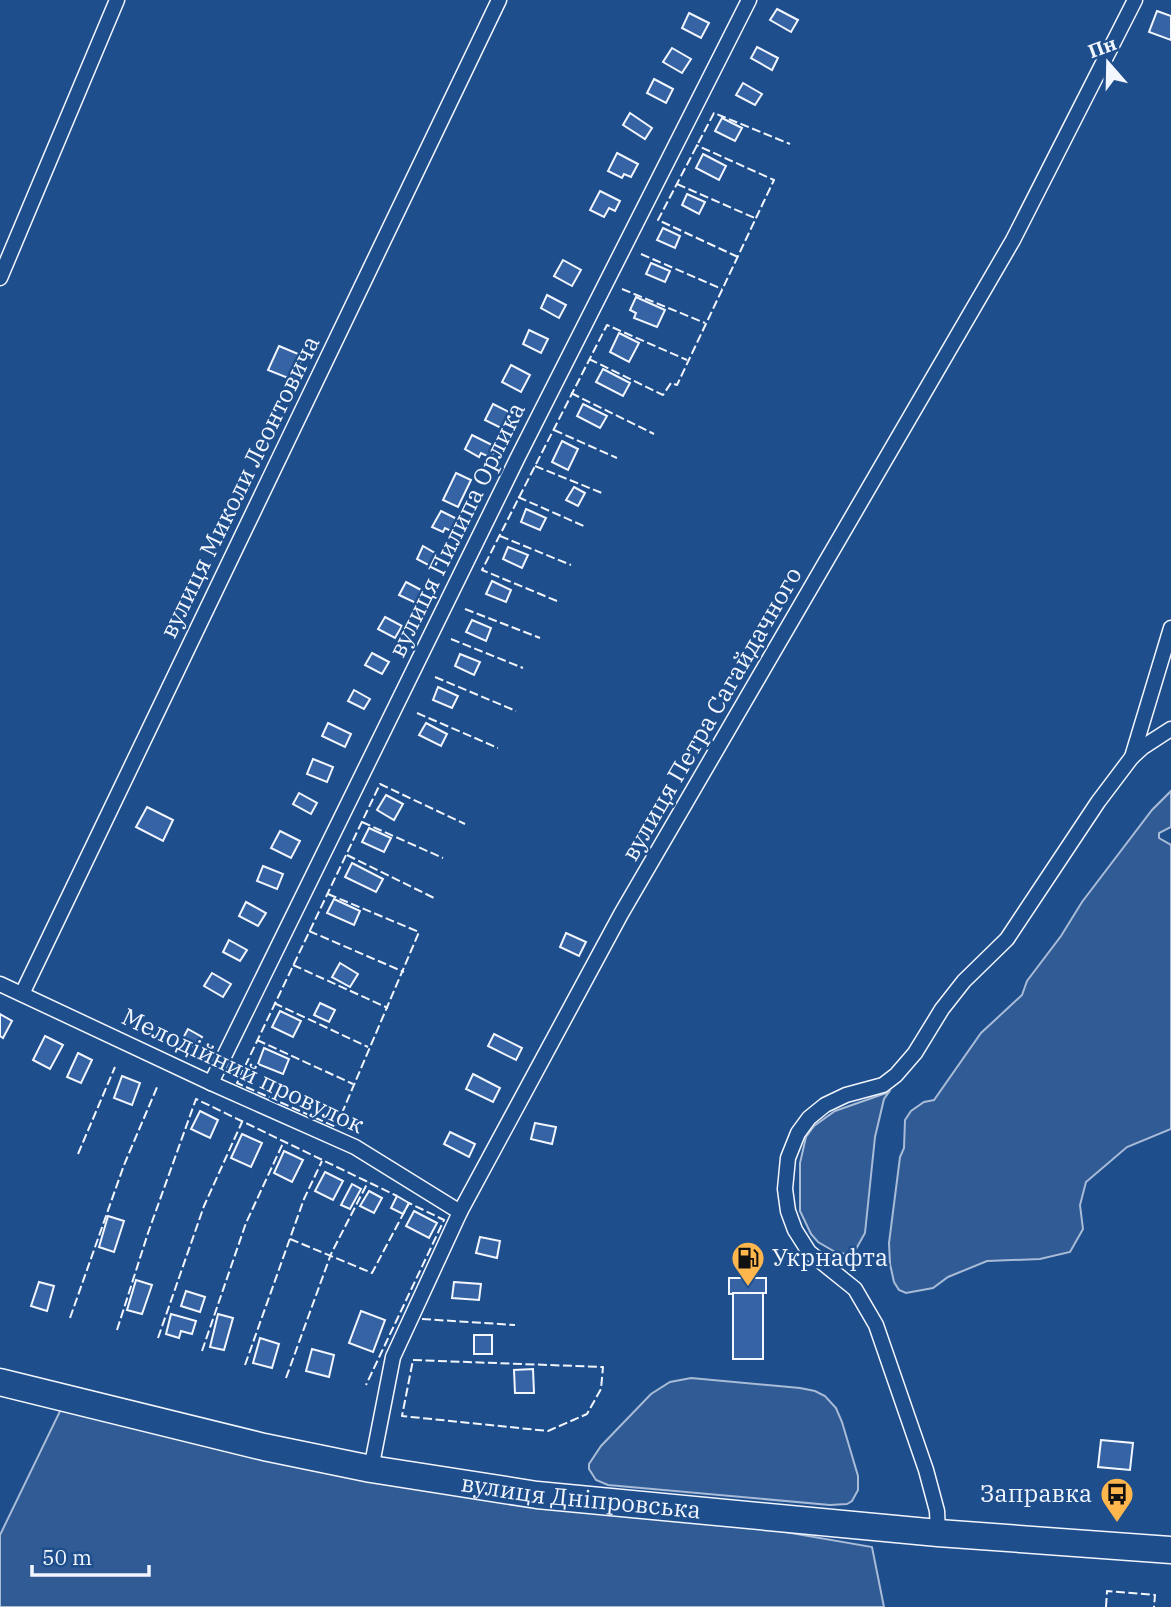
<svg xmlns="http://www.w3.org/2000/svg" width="1171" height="1607" font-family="'IBM Plex Serif',serif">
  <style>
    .built { fill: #305b95; stroke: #a8bbd7; stroke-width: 2 }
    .building { fill: #3563a3; stroke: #f2f6ff; stroke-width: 2 }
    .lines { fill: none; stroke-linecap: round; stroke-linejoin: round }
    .street-casing { stroke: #f2f6ff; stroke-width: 17 }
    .highway-casing { stroke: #f2f6ff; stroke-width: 29 }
    .street { stroke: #1f4e8c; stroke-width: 14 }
    .highway { stroke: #1f4e8c; stroke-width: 26 }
    .fence { stroke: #f2f6ff; stroke-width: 2; stroke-dasharray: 9 3.5; stroke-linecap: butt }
    .labels { text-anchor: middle; stroke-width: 5; stroke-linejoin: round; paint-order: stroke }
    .street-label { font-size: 24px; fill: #f2f6ff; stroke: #1f4e8c }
    .poi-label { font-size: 24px; fill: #f2f6ff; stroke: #1f4e8c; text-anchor: start }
  </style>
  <rect width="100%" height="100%" fill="#1f4e8c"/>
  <g class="built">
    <polygon points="1171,791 1171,827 1159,833 1159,838 1171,845 1171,1129 1127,1147 1086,1182 1080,1205 1083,1229 1070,1252 1040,1259 987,1261 948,1277 933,1288 906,1293 899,1290 894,1282 890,1264 889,1243 900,1157 904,1148 905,1120 911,1111 924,1102 934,1100 981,1033 1022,995 1027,981 1061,936 1082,902 1152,810"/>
    <polygon points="889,1092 884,1099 875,1137 865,1233 856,1249 850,1254 837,1253 818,1242 811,1234 800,1211 800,1163 806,1137 814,1126 835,1111"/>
    <polygon points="691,1378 800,1388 815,1391 825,1396 836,1408 842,1422 858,1476 858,1490 852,1501 847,1504 830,1505 608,1485 596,1480 589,1469 589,1464 601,1446 651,1394 670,1382"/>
    <polygon points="62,1407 872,1547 884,1607 0,1607 0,1535"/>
  </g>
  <g class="building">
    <polygon points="777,9 798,20 791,32 770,20"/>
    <polygon points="1157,11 1171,16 1171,40 1149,32"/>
    <polygon points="689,13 709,23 701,38 682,28"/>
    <polygon points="757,47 778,58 772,70 751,58"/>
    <polygon points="672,48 691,59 682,73 663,62"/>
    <polygon points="654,79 673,89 666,103 647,93"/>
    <polygon points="743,83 762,94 755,105 736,95"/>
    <polygon points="630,113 652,128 645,139 623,125"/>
    <polygon points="722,118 742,128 735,141 715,131"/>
    <polygon points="617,153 638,164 631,177 624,174 622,178 608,171"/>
    <polygon points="703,154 726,166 719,180 696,168"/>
    <polygon points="600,191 620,201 615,211 609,208 604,217 590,210"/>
    <polygon points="687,194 705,202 699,214 682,205"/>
    <polygon points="663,228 680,236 675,248 657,240"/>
    <polygon points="563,260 581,270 572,286 554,276"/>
    <polygon points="651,263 670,271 665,282 646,274"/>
    <polygon points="547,295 566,305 559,318 541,308"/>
    <polygon points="636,297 665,310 657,327 634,318 636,313 630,310"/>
    <polygon points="529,330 548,339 541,353 523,344"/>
    <polygon points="619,333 639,343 629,362 610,352"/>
    <polygon points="279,346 303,356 293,380 268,370"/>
    <polygon points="511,365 530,375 521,392 502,382"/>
    <polygon points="603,369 630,383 623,396 596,382"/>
    <polygon points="493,404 511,413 503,429 485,420"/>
    <polygon points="583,404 607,416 600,428 577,416"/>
    <polygon points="472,435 496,447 491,458 481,453 479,457 465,449"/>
    <polygon points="562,441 578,449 568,470 552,462"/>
    <polygon points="456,473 471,480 458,507 443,500"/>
    <polygon points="574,487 585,493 578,506 566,500"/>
    <polygon points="526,509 546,518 540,530 521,522"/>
    <polygon points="441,511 457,519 451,531 445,528 443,532 432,527"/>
    <polygon points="423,546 440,556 434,568 417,559"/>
    <polygon points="508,547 528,555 522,568 503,559"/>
    <polygon points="492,581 511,590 506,602 486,594"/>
    <polygon points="406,582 423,591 416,603 399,595"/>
    <polygon points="385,617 402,626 395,638 378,629"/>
    <polygon points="472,620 491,628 486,641 466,632"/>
    <polygon points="372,653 389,662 382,674 365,665"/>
    <polygon points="460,654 480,662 474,675 455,666"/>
    <polygon points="438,687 458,696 452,708 433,700"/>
    <polygon points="354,690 370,699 364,709 348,701"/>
    <polygon points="328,723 351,734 345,747 322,736"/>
    <polygon points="426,723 447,734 441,746 419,735"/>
    <polygon points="313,759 333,767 327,782 307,774"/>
    <polygon points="299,793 317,803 311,814 293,804"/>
    <polygon points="386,795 403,804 394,820 377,810"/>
    <polygon points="147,807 173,820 163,841 136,827"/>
    <polygon points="369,828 391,838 384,852 362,842"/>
    <polygon points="280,831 300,841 291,858 271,848"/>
    <polygon points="352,863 383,879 376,892 345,877"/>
    <polygon points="263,866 283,874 277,889 257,881"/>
    <polygon points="334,899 360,911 354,925 327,913"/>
    <polygon points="246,902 266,913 258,926 239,916"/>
    <polygon points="566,933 586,942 579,956 560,947"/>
    <polygon points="229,940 247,950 240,961 223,952"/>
    <polygon points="340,963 358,974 350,987 332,977"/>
    <polygon points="212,973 231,984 223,997 204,986"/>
    <polygon points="320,1003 335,1010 329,1022 314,1015"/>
    <polygon points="280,1011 301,1021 293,1037 272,1027"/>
    <polygon points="0,1014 12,1021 3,1038 0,1036"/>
    <polygon points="188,1029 202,1037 196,1048 182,1040"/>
    <polygon points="494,1034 522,1048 516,1060 488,1046"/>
    <polygon points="45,1036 63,1045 50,1069 33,1060"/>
    <polygon points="264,1048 289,1059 283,1074 258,1064"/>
    <polygon points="78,1053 92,1060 81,1083 67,1077"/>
    <polygon points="473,1074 500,1088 493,1102 466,1089"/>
    <polygon points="122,1076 140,1083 132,1105 114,1098"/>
    <polygon points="200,1111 218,1120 210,1138 191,1129"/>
    <polygon points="535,1123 556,1127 552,1144 531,1139"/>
    <polygon points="450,1132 475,1144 469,1157 444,1144"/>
    <polygon points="242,1134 262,1143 251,1167 231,1158"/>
    <polygon points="284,1151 303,1160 292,1182 274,1173"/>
    <polygon points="325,1172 343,1181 333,1200 315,1191"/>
    <polygon points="352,1184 361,1189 350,1209 341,1205"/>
    <polygon points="369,1191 382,1198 374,1213 360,1206"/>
    <polygon points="397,1196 409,1203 403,1214 391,1208"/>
    <polygon points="414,1211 437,1223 429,1238 406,1226"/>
    <polygon points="108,1216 124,1221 114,1252 99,1247"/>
    <polygon points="480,1237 500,1241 497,1258 476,1253"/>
    <polygon points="729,1278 766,1278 766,1293 729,1294"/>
    <polygon points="136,1280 152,1285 142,1314 127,1310"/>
    <polygon points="39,1282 54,1286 47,1311 31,1306"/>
    <polygon points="454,1282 481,1284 479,1300 452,1298"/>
    <polygon points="186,1291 205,1297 200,1312 181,1306"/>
    <rect x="733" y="1293" width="30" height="66"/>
    <polygon points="361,1311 385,1320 373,1352 349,1343"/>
    <polygon points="171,1314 196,1321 192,1334 181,1331 179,1338 166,1334"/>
    <polygon points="218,1314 233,1318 224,1350 210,1347"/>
    <rect x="474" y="1335" width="18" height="19"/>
    <polygon points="260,1338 279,1344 272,1368 253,1363"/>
    <polygon points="312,1349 334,1355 329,1377 306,1371"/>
    <polygon points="533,1369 534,1393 515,1393 514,1370"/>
    <polygon points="1101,1440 1133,1443 1130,1470 1098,1467"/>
  </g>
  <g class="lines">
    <defs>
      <g id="street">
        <polyline points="0,278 117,0"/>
        <polyline points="1132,757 1143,747 1171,729"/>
        <polyline points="0,984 211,1083 355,1147 460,1212"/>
        <polyline points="22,994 499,0"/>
        <polyline points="211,1083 518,457 749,0"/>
        <polyline points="371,1469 393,1357 460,1212 621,914 1013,240 1135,0"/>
        <polyline points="938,1533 937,1511 926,1470 876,1325 855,1289 809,1252 795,1230 788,1211 785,1189 788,1158 798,1133 809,1118 825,1105 846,1095 883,1085 896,1075 915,1053 942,1009 964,981 1007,939 1098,802 1132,757 1171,628"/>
      </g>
      <g id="highway">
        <path id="s1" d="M0,1382L264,1447L371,1469L537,1495L938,1533L1171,1550"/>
      </g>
    </defs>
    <use href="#street" class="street-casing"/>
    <use href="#highway" class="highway-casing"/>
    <use href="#street" class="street"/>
    <use href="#highway" class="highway"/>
    <g class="fence">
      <polyline points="677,184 757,219"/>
      <polyline points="641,254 722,289"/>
      <polyline points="738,257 658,220 714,113 790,144"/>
      <polyline points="622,289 705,323"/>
      <polyline points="589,359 663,395 671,383 677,385 774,180 696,145"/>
      <polyline points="571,393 654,434"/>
      <polyline points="554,430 617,458"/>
      <polyline points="535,466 602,493"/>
      <polyline points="518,497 586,527"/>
      <polyline points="500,536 571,565"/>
      <polyline points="557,601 482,570 607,325 687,360"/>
      <polyline points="465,609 540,638"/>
      <polyline points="451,639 523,668"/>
      <polyline points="435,677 516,711"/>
      <polyline points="417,713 498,748"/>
      <polyline points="362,822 443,858"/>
      <polyline points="347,855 434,898"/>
      <polyline points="328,894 419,932 336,1127 237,1083 380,784 465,824"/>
      <polyline points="309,931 404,972"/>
      <polyline points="293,965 388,1008"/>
      <polyline points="274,1003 368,1047"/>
      <polyline points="257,1040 353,1084"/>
      <polyline points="78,1154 115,1067"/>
      <polyline points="290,1239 372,1273 409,1203 444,1220 366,1385"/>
      <polyline points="70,1318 124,1165 158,1085"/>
      <polyline points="422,1319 515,1325"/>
      <polyline points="117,1330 148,1233 196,1099 397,1196"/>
      <polyline points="158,1338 204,1206 242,1122"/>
      <polyline points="202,1351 246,1223 284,1141"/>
      <polygon points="413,1360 603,1367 601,1389 587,1414 548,1431 402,1416"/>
      <polyline points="245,1365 304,1199 322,1161"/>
      <polyline points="286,1378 331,1254 368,1182"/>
      <polyline points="1106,1607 1107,1591 1155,1595 1154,1607"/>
    </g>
  </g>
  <defs>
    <symbol id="fuel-pin" viewBox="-11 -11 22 30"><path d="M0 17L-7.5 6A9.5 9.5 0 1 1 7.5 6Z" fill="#ffb74d" stroke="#1f4e8c"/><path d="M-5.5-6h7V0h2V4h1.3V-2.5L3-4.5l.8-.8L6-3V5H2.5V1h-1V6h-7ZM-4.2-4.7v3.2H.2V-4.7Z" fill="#111"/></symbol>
    <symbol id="bus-pin" viewBox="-11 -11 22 30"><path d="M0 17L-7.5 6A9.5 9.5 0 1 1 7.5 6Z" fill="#ffb74d" stroke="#1f4e8c"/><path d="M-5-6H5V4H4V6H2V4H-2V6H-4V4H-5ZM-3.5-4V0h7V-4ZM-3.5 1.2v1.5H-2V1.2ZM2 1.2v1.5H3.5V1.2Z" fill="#111"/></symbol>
  </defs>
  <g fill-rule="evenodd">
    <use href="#fuel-pin" x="729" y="1239" width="38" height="52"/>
    <use href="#bus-pin" x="1098" y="1475" width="38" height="52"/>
  </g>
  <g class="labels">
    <g class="street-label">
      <text transform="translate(240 487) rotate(-64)" y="8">вулиця Миколи Леонтовича</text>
      <text transform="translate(457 530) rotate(-64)" y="8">вулиця Пилипа Орлика</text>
      <text transform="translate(712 714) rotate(-60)" y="8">вулиця Петра Сагайдачного</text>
      <text transform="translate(243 1071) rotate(25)" y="8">Мелодійний провулок</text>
      <text dy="8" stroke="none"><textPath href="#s1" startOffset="593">вулиця Дніпровська</textPath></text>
    </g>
    <g class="poi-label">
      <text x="772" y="1266">Укрнафта</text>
      <text x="1092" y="1502" text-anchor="end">Заправка</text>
    </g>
  </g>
  <g transform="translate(1108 63) rotate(340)" stroke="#1f4e8c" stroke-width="5" paint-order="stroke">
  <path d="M0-5L12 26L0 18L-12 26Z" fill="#f2f6ff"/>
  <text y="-10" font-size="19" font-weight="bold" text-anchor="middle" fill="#f2f6ff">Пн</text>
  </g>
  <path d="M32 1565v10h117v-10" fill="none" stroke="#f2f6ff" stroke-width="3.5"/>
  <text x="42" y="1565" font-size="21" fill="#f2f6ff" stroke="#1f4e8c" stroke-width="5" paint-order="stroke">50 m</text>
</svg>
